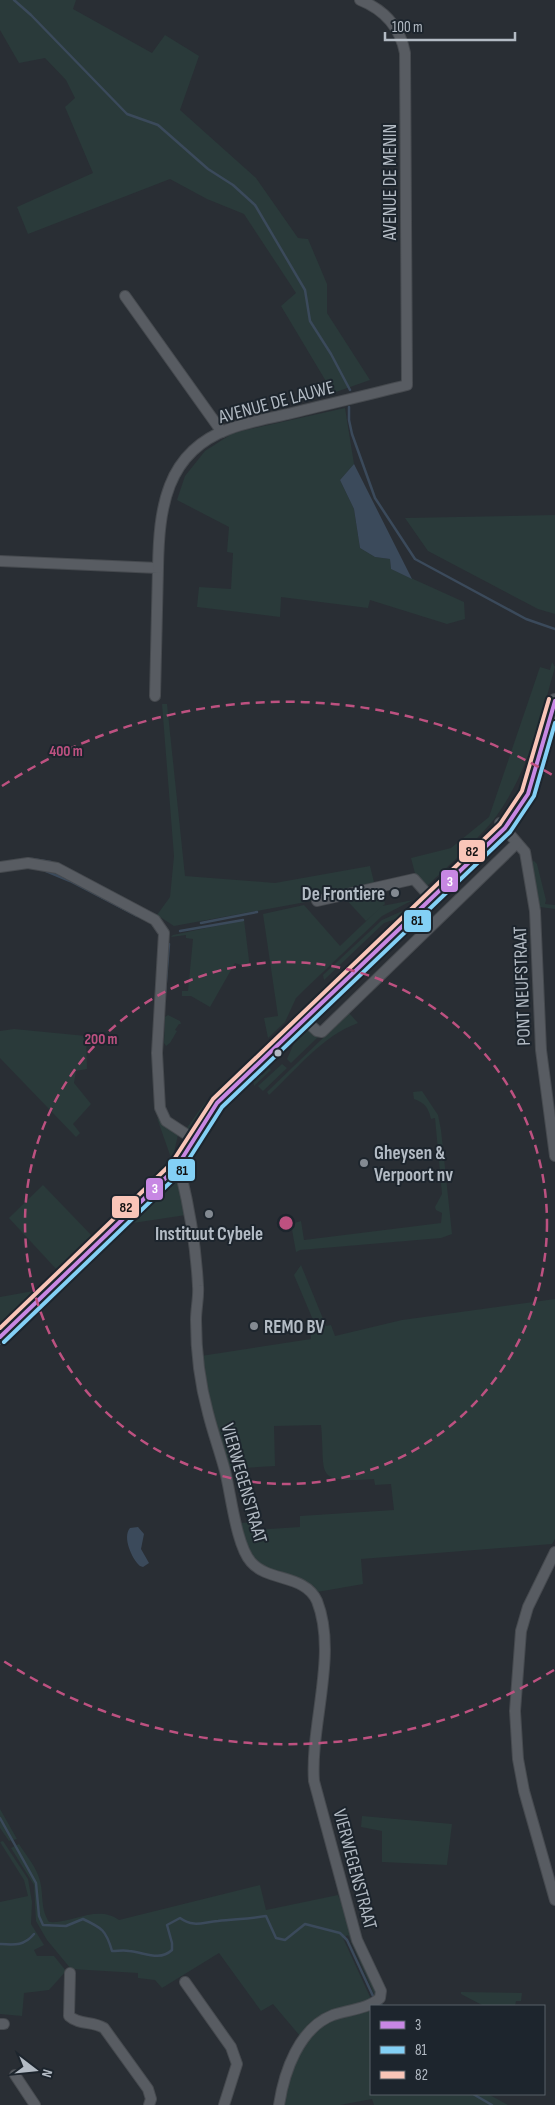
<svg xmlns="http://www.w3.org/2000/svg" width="555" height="2105" font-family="'Sofia Sans Condensed',sans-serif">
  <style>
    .green { fill: #2a3a3a }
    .water { fill: #3b4a5b }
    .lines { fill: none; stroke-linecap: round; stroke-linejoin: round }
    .stream { stroke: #3b4a5b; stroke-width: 2.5 }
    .street-casing { stroke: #464a4f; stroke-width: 12 }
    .secondary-casing { stroke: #464a4f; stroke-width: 16 }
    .street { stroke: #585c62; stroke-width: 10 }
    .secondary { stroke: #575b60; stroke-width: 14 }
    .bus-1-casing { stroke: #1d252d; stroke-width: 8 }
    .bus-2-casing { stroke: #1d252d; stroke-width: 8 }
    .bus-3-casing { stroke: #1d252d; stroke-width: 8 }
    .bus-1 { stroke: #c787e3; stroke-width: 4 }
    .bus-2 { stroke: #83d0f5; stroke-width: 4 }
    .bus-3 { stroke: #f9c5b8; stroke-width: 4 }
    .ring { fill: none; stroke: #bd5180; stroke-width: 2.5; stroke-dasharray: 9 6 }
    .poi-dot { fill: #838a92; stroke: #1d252d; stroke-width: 2 }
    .bus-dot { fill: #b3bbc4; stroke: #1d252d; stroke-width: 2 }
    .labels { text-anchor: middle; stroke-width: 4; stroke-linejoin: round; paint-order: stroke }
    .street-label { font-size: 19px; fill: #b3bbc4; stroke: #1d252d }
    .poi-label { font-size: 19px; font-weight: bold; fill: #b3bbc4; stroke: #1d252d; text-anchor: start }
    .centre { fill: #bd5180; stroke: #1d252d; stroke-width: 2.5 }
    .ring-label { font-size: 15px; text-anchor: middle; font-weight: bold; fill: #bd5180; stroke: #1d252d; stroke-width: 4; stroke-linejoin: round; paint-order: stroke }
    .line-badge { stroke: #1d252d; stroke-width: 2 }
    .badge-label { font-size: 14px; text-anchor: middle; font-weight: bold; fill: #fff }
    .pale-badge-label { font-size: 14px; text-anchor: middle; font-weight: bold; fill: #111 }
  </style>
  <rect width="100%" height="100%" fill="#292e34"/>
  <g class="green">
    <polygon points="0,0 76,0 73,9 152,53 165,35 199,56 180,110 256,178 298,238 308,239 327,284 327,313 370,380 333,393 281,306 296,293 244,214 207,199 170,179 28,234 17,207 93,173 65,107 75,98 66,80 45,58 19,63 0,30"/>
    <polygon points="345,408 354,464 340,480 354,509 360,548 375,557 390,559 391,569 464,602 465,619 447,624 370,600 368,608 281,597 280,617 197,607 199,587 231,589 233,553 227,552 229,527 177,500 185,476 205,451 233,433"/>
    <polygon points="555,515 555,614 538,609 428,551 405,518"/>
    <path d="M552,662L555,667C540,720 527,778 491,823C471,846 447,867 425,888L416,877L411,858L451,848L489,817L540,667L550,670Z"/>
    <polygon points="162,704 167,704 185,876 275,883 370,866 375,886 317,900 174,926 157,915 170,897 174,856"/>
    <polygon points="534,861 537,864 546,900 545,904 555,905 555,909 540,907 530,862"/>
    <polygon points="381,888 385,904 366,921 343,896"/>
    <polygon points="422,895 422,899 404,916 384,923 324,980 323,975 382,920 409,908"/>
    <polygon points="413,900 382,916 303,991 296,998 285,1022 268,1038 264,1018 278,1016 263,914 304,905 340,946 382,906"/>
    <polygon points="244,920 250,968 235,963 210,1007 191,996 182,996 182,991 188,991 193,939 186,938 186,935 171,937 173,935"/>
    <path d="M349,1013L358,1023C322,1036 297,1069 269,1095L267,1092Z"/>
    <polygon points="168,1015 180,1021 181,1024 179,1024 175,1030 177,1031 170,1043 166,1046 164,1043 165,1017"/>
    <polygon points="14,1029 86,1036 87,1069 76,1071 74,1083 91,1104 73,1124 80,1133 76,1137 0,1058 0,1031"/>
    <polygon points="308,1029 318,1037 291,1063 287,1059 295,1041"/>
    <polygon points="266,1045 268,1046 198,1128 186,1129 204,1104"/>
    <polygon points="282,1064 287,1068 263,1091 258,1086"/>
    <polygon points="269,1068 271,1070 254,1086 252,1074 255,1072 262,1075"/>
    <path d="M422,1091L438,1115L441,1130L452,1234L441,1238L300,1250L296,1252L291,1224L301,1221L304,1240L441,1223L442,1213L436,1210L435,1207L442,1194L435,1118L431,1119C428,1107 425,1103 414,1099L413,1092Z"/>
    <polygon points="157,1118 178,1135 172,1161 170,1155"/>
    <polygon points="175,1182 179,1183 186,1215 133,1223"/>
    <polygon points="43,1185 93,1237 58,1271 9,1218"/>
    <path d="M301,1265L326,1326L331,1325L335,1336L402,1320L555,1299V1539L552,1544L361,1559L363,1584L317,1592L262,1568L247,1549L241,1523L253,1522L254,1530L300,1527V1516L394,1510L391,1484L375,1485L374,1479C312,1483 326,1476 321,1425L274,1426L275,1466L227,1469L211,1414L201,1356L311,1339V1332L316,1327L294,1275Z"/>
    <polygon points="39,1290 0,1327 0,1297"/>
    <polygon points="0,1809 17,1839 9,1841 0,1828"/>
    <polygon points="362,1816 452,1824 447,1865 382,1862 382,1831 361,1827"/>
    <polygon points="3,1841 28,1879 32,1902 31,1924 44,1945 34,1950 37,1956 54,1956 66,1971 49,1990 24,1993 22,2016 0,2014 0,1902 28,1896 24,1880 0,1842"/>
    <path d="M19,1844C25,1854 34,1864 38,1875C45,1892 39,1906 49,1922C72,1924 97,1904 119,1920L260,1885L266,1910L338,1895L377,1990L375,1996L348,1935L343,1938L371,1999L387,2006H371V2094H488L508,2105H374L372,2099L340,2105H283L300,2036L273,2004L261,2011L219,1953L162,1988L155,1980L138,1978V1973L71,1969L47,1940L36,1921L34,1885L11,1848Z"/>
    <polygon points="461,1992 522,1993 521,2001 516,2001 515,2006 484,2006 461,1994"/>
  </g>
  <g class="water">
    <polygon points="354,464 412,579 391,569 390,559 375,557 360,548 354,509 340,480"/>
    <path d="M138,1527L144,1534L141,1549L149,1563L143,1567L140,1566C132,1559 122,1537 130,1528Z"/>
  </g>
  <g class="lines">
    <g class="stream">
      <polyline points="14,0 31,15 127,114 158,125 208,169 233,185 255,205 305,290 310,321 331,354 350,390"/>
      <polyline points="349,407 349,420 352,434 375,498 415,559 526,619 555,629"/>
      <polyline points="32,859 51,862"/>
      <polyline points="46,871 70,881 137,916"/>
      <polyline points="201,923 257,912"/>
      <polyline points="180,931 243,920"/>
      <polyline points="165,993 169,944"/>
      <path d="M0,1818L36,1883L39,1916L43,1925L66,1926L83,1919C102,1928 106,1930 112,1951C118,1951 124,1950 129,1951C144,1952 159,1962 172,1950V1943L167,1925L180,1918C194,1928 203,1922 218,1921C234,1919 249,1919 266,1916L276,1938L285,1940L305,1924L340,1933L347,1940L373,1996"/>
      <path d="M0,1944C15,1945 24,1946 34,1934"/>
      <polyline points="381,2005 382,2006"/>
      <polyline points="473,2094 492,2105"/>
    </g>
    <defs>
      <g id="street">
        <polyline points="125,296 222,432"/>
        <polyline points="0,561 158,568 155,696"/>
        <path d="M158,568C159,510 165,452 229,429C248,422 269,418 288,414C328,404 368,395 407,385L405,53C400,27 385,10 360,0"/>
        <polyline points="500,823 525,852 535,911 541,1050 555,1156"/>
        <polyline points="0,867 28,863 57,868 155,920 164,933 157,1053 160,1108 166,1121 195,1140"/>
        <polyline points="317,901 414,879 430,897"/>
        <polyline points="303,1018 317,1031 322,1032 517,843"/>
        <path d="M176,1168L181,1174C190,1211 196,1247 198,1286C199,1297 196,1308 196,1320C196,1351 200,1384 208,1413C213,1433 220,1452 225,1471C231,1494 236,1545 251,1562C268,1582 305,1574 317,1601C338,1654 310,1725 314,1781L357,1940L381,1991L380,1998C368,2009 348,2010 333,2015C299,2028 284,2072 279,2105"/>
        <polyline points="555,1552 528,1607 521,1631 515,1711 518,1759 524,1791 555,1900"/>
        <path d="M70,1973L69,2016C79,2025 92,2021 104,2028L148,2089L151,2099L149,2105"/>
        <polyline points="185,1982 231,2047 237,2064 224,2105"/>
        <polyline points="0,2024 4,2024"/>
        <polyline points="15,2075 35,2105"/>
      </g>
      <g id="secondary">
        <polyline points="176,1168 217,1103 239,1081 479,851 505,828 528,794 555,701"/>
        <polyline points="0,1337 182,1163"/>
      </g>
    </defs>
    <use href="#street" class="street-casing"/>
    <use href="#secondary" class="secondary-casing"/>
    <use href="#street" class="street"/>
    <use href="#secondary" class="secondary"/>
    <defs>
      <polyline id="bus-1" points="0,1337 176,1168 217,1103 505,828 528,794 555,701"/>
      <polyline id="bus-2" points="4,1342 180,1173 222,1107 510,832 534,796 555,723"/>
      <polyline id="bus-3" points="0,1328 171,1164 213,1099 500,824 522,791 549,699"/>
    </defs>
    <use href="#bus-1" class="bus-1-casing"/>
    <use href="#bus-2" class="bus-2-casing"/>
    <use href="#bus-3" class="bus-3-casing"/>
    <use href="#bus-1" class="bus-1"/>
    <use href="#bus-2" class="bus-2"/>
    <use href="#bus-3" class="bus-3"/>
  </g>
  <g class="ring">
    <circle cx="286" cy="1223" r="261"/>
    <path d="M554 1670A521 521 0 0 1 2 1660M2 786A521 521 0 0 1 554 776"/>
  </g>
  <g class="poi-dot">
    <circle cx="395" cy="893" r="5"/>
    <circle cx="364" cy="1163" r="5"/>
    <circle cx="209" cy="1214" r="5"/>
    <circle cx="254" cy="1326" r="5"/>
  </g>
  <circle class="bus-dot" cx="278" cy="1053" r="4.5"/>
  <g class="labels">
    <g class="street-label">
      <text transform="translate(389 182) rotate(-90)" y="7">AVENUE DE MENIN</text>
      <text transform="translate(276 401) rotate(-15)" y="7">AVENUE DE LAUWE</text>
      <text transform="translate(521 986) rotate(-92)" y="7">PONT NEUFSTRAAT</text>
      <text transform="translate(245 1483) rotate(74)" y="7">VIERWEGENSTRAAT</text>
      <text transform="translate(356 1869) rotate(75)" y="7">VIERWEGENSTRAAT</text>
    </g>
    <g class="poi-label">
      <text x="385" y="900" text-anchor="end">De Frontiere</text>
      <text x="374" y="1159">Gheysen &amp;<tspan x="374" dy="22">Verpoort nv</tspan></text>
      <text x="209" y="1240" text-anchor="middle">Instituut Cybele</text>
      <text x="264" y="1333">REMO BV</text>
    </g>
  </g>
  <circle cx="286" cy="1223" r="8" class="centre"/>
  <g class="ring-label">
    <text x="66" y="756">400 m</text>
    <text x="101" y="1044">200 m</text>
  </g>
  <g class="line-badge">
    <rect x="458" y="839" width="28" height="24" rx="5" fill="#f9c5b8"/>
    <rect x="440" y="869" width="19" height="24" rx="5" fill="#c787e3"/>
    <rect x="403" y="909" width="29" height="24" rx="5" fill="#83d0f5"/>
    <rect x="167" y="1158" width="29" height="24" rx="5" fill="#83d0f5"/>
    <rect x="145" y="1177" width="19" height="24" rx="5" fill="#c787e3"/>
    <rect x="111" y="1195" width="29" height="24" rx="5" fill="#f9c5b8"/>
  </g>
  <g class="badge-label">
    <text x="450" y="886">3</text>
    <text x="155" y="1193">3</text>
  </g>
  <g class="pale-badge-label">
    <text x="472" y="856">82</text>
    <text x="417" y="925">81</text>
    <text x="182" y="1175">81</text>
    <text x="126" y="1212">82</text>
  </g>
  <rect x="370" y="2005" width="175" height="90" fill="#1d252d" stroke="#596169"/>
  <rect x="380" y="2021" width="25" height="8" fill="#c787e3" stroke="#596169"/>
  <text x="415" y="2030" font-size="15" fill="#b3bbc4">3</text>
  <rect x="380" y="2046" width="25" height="8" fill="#83d0f5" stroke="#596169"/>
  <text x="415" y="2055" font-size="15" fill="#b3bbc4">81</text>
  <rect x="380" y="2071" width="25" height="8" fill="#f9c5b8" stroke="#596169"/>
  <text x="415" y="2080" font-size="15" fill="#b3bbc4">82</text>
  <g transform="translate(35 2070) rotate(106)" stroke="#1d252d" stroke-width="4" paint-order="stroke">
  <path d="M0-4L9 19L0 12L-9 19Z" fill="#b3bbc4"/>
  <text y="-8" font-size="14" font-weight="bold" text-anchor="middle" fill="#b3bbc4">N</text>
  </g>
  <path d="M385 32v8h130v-8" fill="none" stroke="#b3bbc4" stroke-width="2.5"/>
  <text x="392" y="32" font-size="15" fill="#b3bbc4" stroke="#1d252d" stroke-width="4" paint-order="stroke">100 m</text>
</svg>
